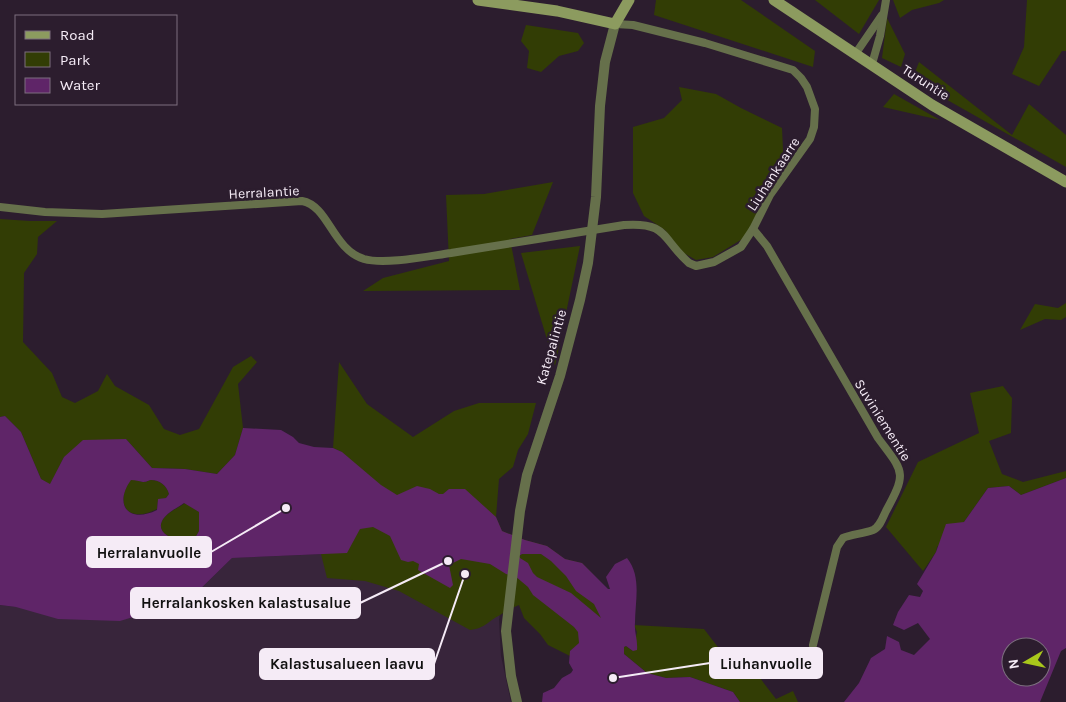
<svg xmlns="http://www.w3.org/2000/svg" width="1066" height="702" font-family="Karla,sans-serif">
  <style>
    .built { fill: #38253b }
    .green { fill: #323d05 }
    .water { fill: #5f2568; fill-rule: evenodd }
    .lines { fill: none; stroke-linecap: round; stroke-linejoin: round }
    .minor { stroke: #66704b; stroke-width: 8 }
    .tertiary { stroke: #66704b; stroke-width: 10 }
    .secondary { stroke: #8c9b5f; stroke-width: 11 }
    .labels { text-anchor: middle; stroke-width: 5; stroke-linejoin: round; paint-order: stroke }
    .street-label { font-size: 14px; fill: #f5ebf6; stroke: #2c1d2e }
    .leader { fill: none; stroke: #f5ebf6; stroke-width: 2 }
    .callout-dot { fill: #f5ebf6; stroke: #2c1d2e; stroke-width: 2 }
    .callout { fill: #f5ebf6; stroke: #f5ebf6; stroke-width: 2 }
    .callout-label { font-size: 15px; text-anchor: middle; font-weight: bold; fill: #111 }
  </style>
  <rect width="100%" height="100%" fill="#2c1d2e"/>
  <polygon class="built" points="347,553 506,574 499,620 501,656 511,702 0,702 0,605 16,607 189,600 232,558"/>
  <g class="green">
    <polygon points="656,0 741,0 815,51 813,67 654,15"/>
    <polygon points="815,0 879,0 859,34"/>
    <polygon points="893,0 944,0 939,3 912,10 900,18"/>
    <polygon points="1027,0 1066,0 1066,51 1062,51 1039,86 1012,74 1024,47"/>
    <polygon points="887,18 905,54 901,67 882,58"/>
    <polygon points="526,25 578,33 584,43 578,51 559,56 541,72 527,68 529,51 521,41"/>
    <polygon points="919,62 1012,135 1029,104 1066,135 1066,167 912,80"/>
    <polygon points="679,87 716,94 741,108 782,128 784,170 744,238 713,257 696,260 682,252 665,230 644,216 633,193 633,127 664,118 682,100"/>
    <polygon points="894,94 940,120 883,107"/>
    <polygon points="553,182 532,235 510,239 520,290 363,291 383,278 449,261 446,195 484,194"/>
    <polygon points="0,219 30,221 57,221 38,237 37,254 24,273 23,342 52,373 62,397 75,403 98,391 107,374 115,386 149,405 164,429 180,435 199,429 233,367 251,356 257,362 238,384 243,428 235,455 217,474 185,469 152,468 126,439 64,457 50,485 41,479 21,432 5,416 0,417"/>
    <polygon points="580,246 555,366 521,253"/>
    <polygon points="1066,303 1066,317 1061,320 1045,319 1020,330 1035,304 1058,308"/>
    <path d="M339,362L367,404L413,437L454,411L479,403H536L528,434L518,450L513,467L499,479L496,517L502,531L525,540L547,546L565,559L582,563L607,589H610L606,626L579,644L570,651V656L548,645L540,634L524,618L519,605C512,608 506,611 500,615C488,621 486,628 470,630L399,591L365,581L327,578L321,554L342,452L333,448Z"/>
    <polygon points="1003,386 1012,398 1011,433 989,441 1002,474 1023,482 1066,471 1066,478 1021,495 1009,486 988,488 964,522 937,547 936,552 923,571 886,527 918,462 979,433 970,393"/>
    <path d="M131,479C136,480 138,481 143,482C146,482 147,481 151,480C160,480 167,486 169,494L166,498L158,500L157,509C129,524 113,505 131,479Z"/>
    <path d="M185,503L199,512V531L194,540C189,540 183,541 178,540C169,538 157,531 162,521C166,513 178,508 185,503Z"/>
    <polygon points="634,625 704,629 731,664 760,678 776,699 793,691 798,702 740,702 733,692 690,677 666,678 647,673 624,654 624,647 626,646 633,651 637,632"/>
  </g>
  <g class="water">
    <path d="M5,416L21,432L41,479L50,484L64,457L83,440L126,439L152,468L185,469L217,474L235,455L243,428L281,430L293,437L299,443L314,447L333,448L342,452L381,485L397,495L417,486L430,489L439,494H443L449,489H465L496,517L502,531L525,540L547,546L565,559L582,563L608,589H610L606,577L615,564L627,558C642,577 635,601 635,623C634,632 638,640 637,650L633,651L626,646L624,647V654L647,673L666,678L690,677L733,692L740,702H542L543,693L554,688L562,678L571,673L573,670L569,663L570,651L579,643L578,632L574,627L533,595L528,587L515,576L506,574L490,564L461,559L449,565L453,585L450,588L418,570L419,564L413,561L408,562L401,560L390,536L373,527L360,529L347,553L232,558L189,600L120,621L58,619L16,607L0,605V417ZM131,480C136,480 138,481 143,482C146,482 147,481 151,480C160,480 167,486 169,494L166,498L158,499L157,510C129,524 113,505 131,480ZM184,503L199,512V531L194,540C189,540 183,541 178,540C169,538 157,531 162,521C166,513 177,508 184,503ZM522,554H541L551,561L566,576L576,591L594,604L601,618L571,593L537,577L533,573L528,563L520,558L519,556Z"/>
    <path d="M1066,478V648L1061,651L1040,702H844L859,683L871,658L885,649L887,636L899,642L901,650L914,655L930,639L918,623L904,630L893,625L898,612L909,595L920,597L923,591L917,584L936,552L946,524L964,522L988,488L1009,486L1021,495ZM1011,647H1041V677H1011Z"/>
  </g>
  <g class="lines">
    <g class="minor">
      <polyline points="856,53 882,15"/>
      <polyline points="872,64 880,36 886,0"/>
      <path d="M0,207L45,212L102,214L302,201C329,206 332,249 364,259C385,265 429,256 451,253C509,244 566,234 624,225C668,222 661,238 689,263L696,266L714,262L741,247L753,229L770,195L810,139L814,127L815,109L807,87L801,78L793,70L705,43L633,25L615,24"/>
      <path d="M753,229L767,246L878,438C903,472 908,471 886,511C883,517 880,527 873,530C863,534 852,534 843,538L837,547L813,645"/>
    </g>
    <polyline class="tertiary" points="517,702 511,676 506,631 520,511 527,475 560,376 580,300 588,263 596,197 600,106 605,62 615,24"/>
    <g class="secondary">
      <polyline points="478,0 557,11 615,24 629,0"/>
      <polyline points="774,0 932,105 1066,182"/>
    </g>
  </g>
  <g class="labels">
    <g class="street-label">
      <text transform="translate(926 82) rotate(33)" y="5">Turuntie</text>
      <text transform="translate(773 174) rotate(-57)" y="5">Liuhankaarre</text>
      <text transform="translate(264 192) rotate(-3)" y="5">Herralantie</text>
      <text transform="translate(551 347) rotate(-74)" y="5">Katepalintie</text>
      <text transform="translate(883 420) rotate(58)" y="5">Suviniementie</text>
    </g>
  </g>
  <path class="leader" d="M286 508L211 552M448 561L360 603M613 678L710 663M465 574L434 664"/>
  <g class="callout-dot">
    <circle cx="286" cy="508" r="5"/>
    <circle cx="448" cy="561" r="5"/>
    <circle cx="613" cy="678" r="5"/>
    <circle cx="465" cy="574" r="5"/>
  </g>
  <g class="callout">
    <rect x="87" y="537" width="124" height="30" rx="5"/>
    <rect x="131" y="588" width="229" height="30" rx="5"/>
    <rect x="710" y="648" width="112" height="30" rx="5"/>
    <rect x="260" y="649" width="174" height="30" rx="5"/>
  </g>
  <g class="callout-label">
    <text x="149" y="558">Herralanvuolle</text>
    <text x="246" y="608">Herralankosken kalastusalue</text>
    <text x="766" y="669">Liuhanvuolle</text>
    <text x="347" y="669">Kalastusalueen laavu</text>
  </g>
  <rect x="15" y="15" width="162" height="90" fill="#2c1d2e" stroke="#7c6f7e"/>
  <rect x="25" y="31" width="25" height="8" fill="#8c9b5f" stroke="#7c6f7e"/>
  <text x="60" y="40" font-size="15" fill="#f5ebf6">Road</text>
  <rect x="25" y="52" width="25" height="15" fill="#323d05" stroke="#7c6f7e"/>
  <text x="60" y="65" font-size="15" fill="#f5ebf6">Park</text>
  <rect x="25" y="78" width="25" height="15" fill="#5f2568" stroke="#7c6f7e"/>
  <text x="60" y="90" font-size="15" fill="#f5ebf6">Water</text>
  <g transform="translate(1026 662) rotate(261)"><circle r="24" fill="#2c1d2e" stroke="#7c6f7e"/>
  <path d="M0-4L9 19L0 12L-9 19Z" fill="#a9c71b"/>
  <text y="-8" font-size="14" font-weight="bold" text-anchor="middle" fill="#f5ebf6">N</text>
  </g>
</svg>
